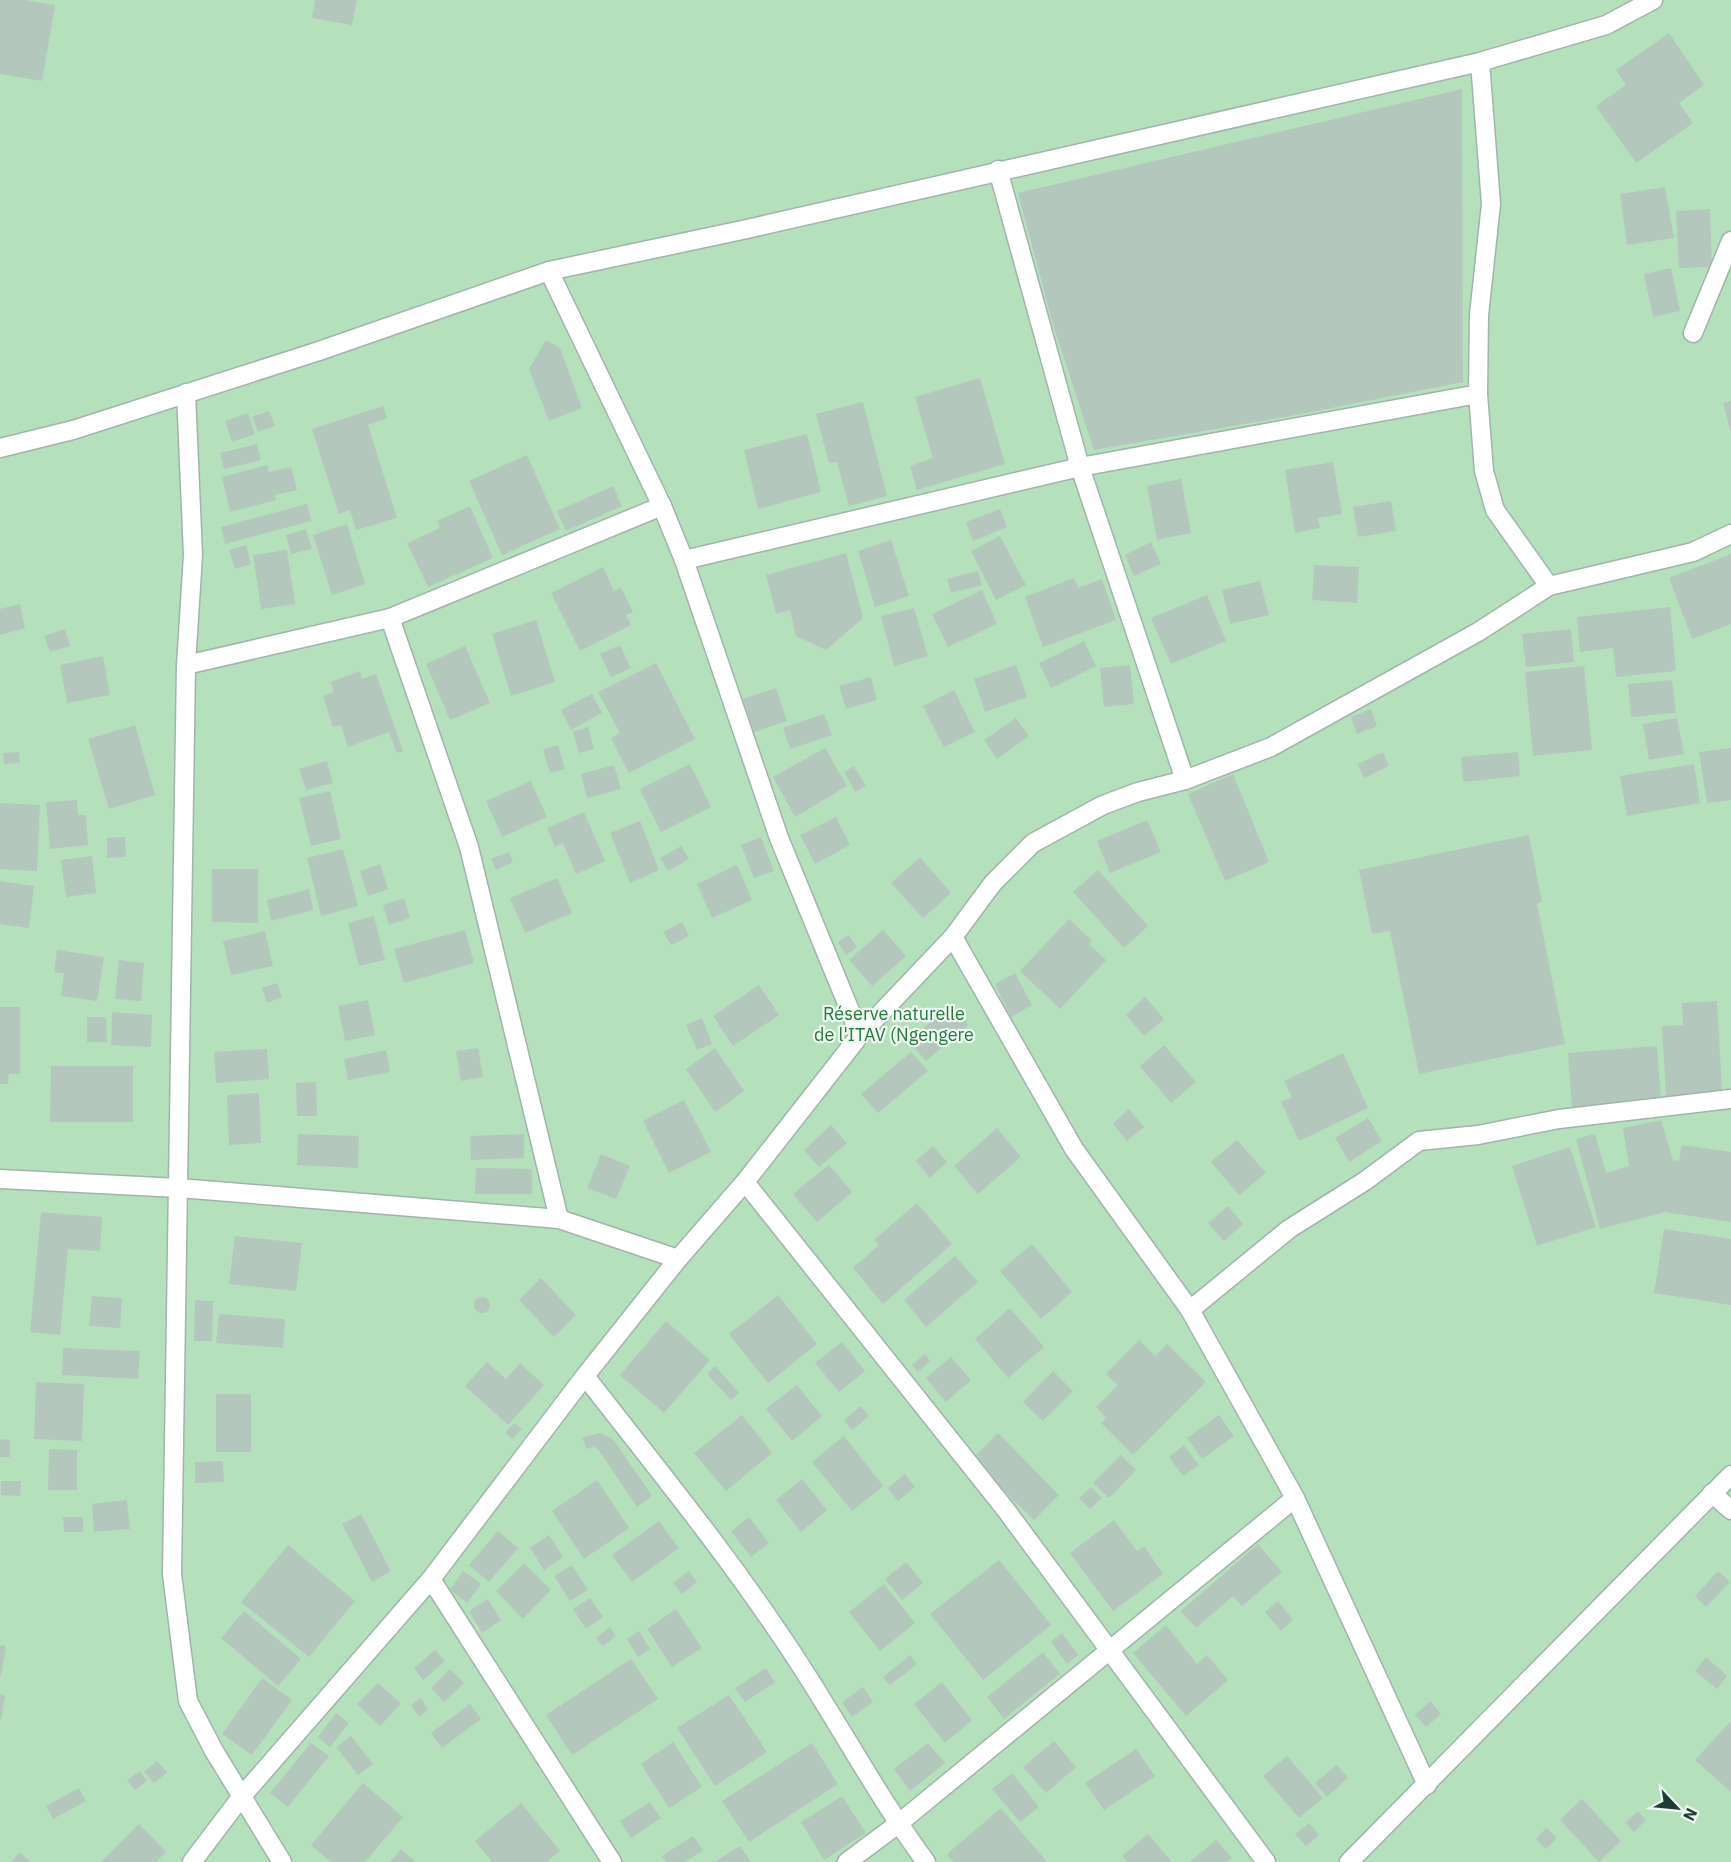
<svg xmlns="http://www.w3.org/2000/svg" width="1731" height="1862" font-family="'IBM Plex Sans',sans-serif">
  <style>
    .green { fill: #b5e0bc }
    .building { fill: #b4c7bd }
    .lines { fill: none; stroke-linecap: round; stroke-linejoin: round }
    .street-casing { stroke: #a1b4ac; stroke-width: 21 }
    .street { stroke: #fff; stroke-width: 18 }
    .labels { text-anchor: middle; stroke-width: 4.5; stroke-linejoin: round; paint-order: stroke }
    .park-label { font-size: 18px; fill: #24793d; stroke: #eff8f3 }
  </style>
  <rect width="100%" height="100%" fill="#dfece5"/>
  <rect class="green" x="0" y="0" width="1731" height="1862"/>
  <g class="building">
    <polygon points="0,0 25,0 55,5 42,81 0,74"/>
    <polygon points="315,0 357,0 352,25 312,18"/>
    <polygon points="1669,33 1704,85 1679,103 1693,123 1636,163 1596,106 1626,85 1616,70"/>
    <polygon points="1462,89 1463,382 1296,415 1094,450 1052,321 1018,193"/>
    <polygon points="1665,187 1674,238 1627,245 1620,194"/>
    <polygon points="1710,209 1712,267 1679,268 1676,211"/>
    <polygon points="1671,268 1680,311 1653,317 1644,274"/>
    <polygon points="546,340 560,348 582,408 549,421 529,369"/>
    <polygon points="980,378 1005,464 917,490 910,466 933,458 915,397"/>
    <polygon points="1731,401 1731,430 1730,430 1723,403"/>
    <polygon points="863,402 887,496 849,506 837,462 829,463 816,414"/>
    <polygon points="383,406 387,418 368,425 397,518 356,530 350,510 339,514 312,429"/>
    <polygon points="269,411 275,426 258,432 252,417"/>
    <polygon points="248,413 255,434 232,442 225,421"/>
    <polygon points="807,434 821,492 758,509 744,450"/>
    <polygon points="257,444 261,460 224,469 220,453"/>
    <polygon points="527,455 560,529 502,555 469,481"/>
    <polygon points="1333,462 1342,514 1318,518 1320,528 1295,533 1285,470"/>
    <polygon points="267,465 269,472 291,467 297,490 275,495 276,500 230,512 222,477"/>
    <polygon points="1181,479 1191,533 1157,540 1147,486"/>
    <polygon points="613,486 622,506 566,531 557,511"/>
    <polygon points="1391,501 1396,531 1358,537 1353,507"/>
    <polygon points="307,504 311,521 225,544 221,527"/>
    <polygon points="470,506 493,558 428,587 407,543 440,528 437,521"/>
    <polygon points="1000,509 1007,527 973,541 966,522"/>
    <polygon points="347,524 365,584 332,595 313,535"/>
    <polygon points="306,529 312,549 291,554 286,535"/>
    <polygon points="1000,536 1026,585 996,600 971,551"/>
    <polygon points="891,540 909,596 875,607 858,551"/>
    <polygon points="1151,542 1161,564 1134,576 1125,555"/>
    <polygon points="246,545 251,564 235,569 229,550"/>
    <polygon points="287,550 295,604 261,609 253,555"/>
    <polygon points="846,553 863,618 826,650 796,636 790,610 776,614 766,575"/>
    <polygon points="1731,554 1731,624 1692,639 1669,578"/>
    <polygon points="1314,565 1359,567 1357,603 1312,600"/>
    <polygon points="603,567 614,591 621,587 633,612 626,615 631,625 580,651 551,593"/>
    <polygon points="978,571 982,585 951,593 947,579"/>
    <polygon points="1074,578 1078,588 1102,579 1116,620 1043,647 1025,597"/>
    <polygon points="1260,581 1269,615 1230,624 1222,590"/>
    <polygon points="982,590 997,624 948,647 932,614"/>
    <polygon points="1207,595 1226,641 1171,664 1151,618"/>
    <polygon points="20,604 25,628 0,635 0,609"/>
    <polygon points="1670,607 1676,671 1616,677 1613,648 1580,652 1577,617"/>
    <polygon points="914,608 928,656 894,666 881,616"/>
    <polygon points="536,620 555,682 511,696 492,634"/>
    <polygon points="65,629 70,646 50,652 44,636"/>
    <polygon points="1571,629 1574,662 1526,667 1522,634"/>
    <polygon points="1084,641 1096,666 1051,688 1039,663"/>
    <polygon points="620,645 631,668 611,677 600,654"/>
    <polygon points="465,646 490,703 450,720 426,664"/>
    <polygon points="103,656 110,695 67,703 60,665"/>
    <polygon points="656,663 695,739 629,773 611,738 620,733 598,692"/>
    <polygon points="1016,665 1027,697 985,712 974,679"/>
    <polygon points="1130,665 1134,704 1104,707 1100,668"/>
    <polygon points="1584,666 1592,750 1533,756 1525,672"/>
    <polygon points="360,671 362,679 376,674 403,751 397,753 389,732 348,747 341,725 333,727 323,696 334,692 331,682"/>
    <polygon points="871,677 877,700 846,709 839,686"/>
    <polygon points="1672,680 1676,713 1631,717 1628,684"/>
    <polygon points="776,688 787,721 754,732 743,699"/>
    <polygon points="954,690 975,732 944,747 923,706"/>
    <polygon points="592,694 602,713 571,730 561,710"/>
    <polygon points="1371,709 1377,726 1357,734 1351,717"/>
    <polygon points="824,714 832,735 790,749 783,728"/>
    <polygon points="1016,718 1029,736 997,759 984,740"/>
    <polygon points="1677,718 1684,754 1649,760 1643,724"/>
    <polygon points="135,725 155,795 109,809 88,739"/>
    <polygon points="588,727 594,749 579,753 573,732"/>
    <polygon points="558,745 565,769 550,773 543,750"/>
    <polygon points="825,748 847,786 795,817 773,777"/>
    <polygon points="1731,748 1731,800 1707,803 1699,752"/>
    <polygon points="19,752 20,763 4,764 3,753"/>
    <polygon points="1383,752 1389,766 1364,778 1358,764"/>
    <polygon points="1518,752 1520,776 1463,782 1461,757"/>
    <polygon points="327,761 333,783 306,790 299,769"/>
    <polygon points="690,764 711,807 661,832 640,789"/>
    <polygon points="1694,764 1700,803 1627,816 1620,776"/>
    <polygon points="614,765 621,789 587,798 581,774"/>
    <polygon points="854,766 866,786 855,792 844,772"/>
    <polygon points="1233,774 1269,862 1225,881 1188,794"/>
    <polygon points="531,781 547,817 502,837 486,801"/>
    <polygon points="330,791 341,839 311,846 299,798"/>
    <polygon points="77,800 78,815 86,815 88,845 50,849 46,802"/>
    <polygon points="0,803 40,805 37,871 0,869"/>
    <polygon points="584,812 605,861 576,874 563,843 555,847 547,828"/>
    <polygon points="836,817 850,845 815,864 800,835"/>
    <polygon points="1147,820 1161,852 1110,873 1097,841"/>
    <polygon points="640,821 659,870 630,883 610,833"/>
    <polygon points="1529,835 1542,902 1537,904 1565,1044 1419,1074 1390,931 1372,934 1359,870"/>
    <polygon points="125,837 126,857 107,858 107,838"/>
    <polygon points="761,837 774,871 754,878 741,845"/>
    <polygon points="681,846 689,859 668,871 660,858"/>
    <polygon points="343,849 358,906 321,916 307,858"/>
    <polygon points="509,852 513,862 496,870 491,859"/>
    <polygon points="92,856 96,893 66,897 61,860"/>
    <polygon points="920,857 951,893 923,918 891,883"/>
    <polygon points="380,864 388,889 368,896 360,871"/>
    <polygon points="737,865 752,900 712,918 697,884"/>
    <polygon points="212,869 258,869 258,923 212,922"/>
    <polygon points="1098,870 1148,926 1124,948 1073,892"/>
    <polygon points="557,878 572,913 525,933 510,898"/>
    <polygon points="0,881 34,886 29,928 0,924"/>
    <polygon points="309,889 313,910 271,921 267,900"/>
    <polygon points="404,898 410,918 389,925 383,905"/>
    <polygon points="374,916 385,960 359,966 348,923"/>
    <polygon points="1069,919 1092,941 1089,944 1106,960 1060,1009 1020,971"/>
    <polygon points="682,922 689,936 671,945 663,932"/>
    <polygon points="465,930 474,963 404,983 394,949"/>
    <polygon points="883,930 906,956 872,986 849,960"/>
    <polygon points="265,931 273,966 231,975 223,941"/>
    <polygon points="849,935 857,947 846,955 838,942"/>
    <polygon points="57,950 104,957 97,1001 61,996 64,973 54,972"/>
    <polygon points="119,960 144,963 141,1001 115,999"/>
    <polygon points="1015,973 1032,1005 1011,1017 995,984"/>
    <polygon points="277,983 282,997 267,1003 262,988"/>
    <polygon points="759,985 779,1015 733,1046 713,1016"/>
    <polygon points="1145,997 1164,1019 1144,1036 1126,1015"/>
    <polygon points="368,1000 375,1035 345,1041 338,1006"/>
    <polygon points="1717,1001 1722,1092 1666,1096 1662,1026 1683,1025 1682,1003"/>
    <polygon points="951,1004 968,1025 926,1061 909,1041"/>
    <polygon points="0,1007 20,1007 20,1074 9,1074 8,1084 0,1084"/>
    <polygon points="112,1012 152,1015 151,1047 111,1045"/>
    <polygon points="87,1017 106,1017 107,1042 87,1042"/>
    <polygon points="702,1018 712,1044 697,1050 686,1025"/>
    <polygon points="1164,1045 1196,1082 1171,1103 1140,1066"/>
    <polygon points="1657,1046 1661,1100 1572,1108 1568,1053"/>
    <polygon points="478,1048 483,1077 461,1081 456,1051"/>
    <polygon points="715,1048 744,1091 715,1112 686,1069"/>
    <polygon points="267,1049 269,1079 216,1083 214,1052"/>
    <polygon points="386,1050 390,1072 348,1080 344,1059"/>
    <polygon points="911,1052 928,1071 878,1113 861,1094"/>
    <polygon points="1343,1053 1368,1108 1299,1141 1281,1102 1292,1097 1284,1081"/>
    <polygon points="51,1066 133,1066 133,1122 50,1122"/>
    <polygon points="316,1082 317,1116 297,1116 296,1083"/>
    <polygon points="259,1093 261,1143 229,1145 227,1095"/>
    <polygon points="684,1100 711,1152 669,1173 643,1121"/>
    <polygon points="1129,1109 1144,1127 1127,1141 1113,1124"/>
    <polygon points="1368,1118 1382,1141 1349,1162 1335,1138"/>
    <polygon points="1661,1120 1673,1160 1679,1161 1682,1145 1731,1152 1731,1222 1665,1212 1600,1229 1576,1139 1595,1134 1606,1173 1629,1166 1623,1128"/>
    <polygon points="831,1125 847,1143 819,1167 804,1150"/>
    <polygon points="997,1128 1021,1157 978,1194 954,1166"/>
    <polygon points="298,1134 359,1136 358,1168 297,1165"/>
    <polygon points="524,1134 524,1158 471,1160 470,1136"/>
    <polygon points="1237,1140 1266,1173 1239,1195 1211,1162"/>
    <polygon points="933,1146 947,1162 930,1178 916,1161"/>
    <polygon points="1570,1147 1596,1227 1537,1246 1512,1166"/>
    <polygon points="601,1154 630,1166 616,1199 587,1188"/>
    <polygon points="829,1165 852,1192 817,1222 793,1194"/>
    <polygon points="476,1168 532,1169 532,1194 475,1194"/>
    <polygon points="917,1203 952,1244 883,1304 853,1268 879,1245 874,1240"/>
    <polygon points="1228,1206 1243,1224 1224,1241 1208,1223"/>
    <polygon points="41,1212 102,1217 100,1251 68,1249 60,1335 30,1332"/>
    <polygon points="1664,1229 1731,1239 1731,1305 1654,1293"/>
    <polygon points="235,1236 302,1243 296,1291 229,1284"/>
    <polygon points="1032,1244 1072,1292 1041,1319 1000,1271"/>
    <polygon points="955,1256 978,1282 926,1327 904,1300"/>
    <polygon points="541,1278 576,1315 554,1337 519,1300"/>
    <polygon points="778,1295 817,1344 768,1383 729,1334"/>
    <polygon points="92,1296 122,1298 120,1328 89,1326"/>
    <circle cx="482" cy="1305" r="8"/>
    <polygon points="195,1300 213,1301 212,1341 194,1341"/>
    <polygon points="1010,1308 1044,1347 1008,1378 975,1339"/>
    <polygon points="219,1314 285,1319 283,1348 216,1343"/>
    <polygon points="666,1321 710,1360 664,1413 620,1375"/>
    <polygon points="1139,1340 1155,1356 1167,1344 1206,1382 1133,1455 1101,1423 1106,1418 1096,1407 1118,1385 1106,1374"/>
    <polygon points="842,1342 865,1371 839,1392 815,1363"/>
    <polygon points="63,1348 140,1351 138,1379 62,1375"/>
    <polygon points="925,1354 930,1361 918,1372 912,1365"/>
    <polygon points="951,1357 971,1380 946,1402 926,1378"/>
    <polygon points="487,1362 506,1379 520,1363 544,1385 508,1425 465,1386"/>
    <polygon points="715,1366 739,1393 731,1400 707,1374"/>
    <polygon points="1053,1371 1073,1391 1043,1421 1023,1402"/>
    <polygon points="36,1382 84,1384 82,1441 34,1439"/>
    <polygon points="797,1385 822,1416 792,1441 766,1409"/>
    <rect x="216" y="1394" width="35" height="58"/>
    <polygon points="861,1406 869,1416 852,1430 844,1420"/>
    <polygon points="742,1415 772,1453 726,1491 694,1453"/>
    <polygon points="1219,1415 1234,1436 1202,1459 1187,1438"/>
    <polygon points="514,1423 522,1429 512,1439 505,1433"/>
    <polygon points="599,1433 613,1439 652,1496 637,1507 598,1449 594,1447 587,1449 582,1438"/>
    <polygon points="998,1433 1059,1495 1034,1520 972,1459"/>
    <polygon points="844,1436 883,1486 852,1511 812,1462"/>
    <polygon points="0,1439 10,1440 10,1457 0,1457"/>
    <polygon points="1184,1445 1199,1465 1183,1476 1169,1457"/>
    <polygon points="49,1449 77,1450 77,1490 48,1490"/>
    <polygon points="1121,1455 1136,1470 1109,1498 1093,1483"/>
    <polygon points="223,1461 224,1482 195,1483 195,1462"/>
    <polygon points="905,1474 915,1487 898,1501 888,1488"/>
    <polygon points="802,1479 827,1510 801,1532 776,1500"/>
    <polygon points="597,1480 629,1528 584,1559 552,1511"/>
    <polygon points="1,1481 21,1481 20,1496 1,1495"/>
    <polygon points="1091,1487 1102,1498 1090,1509 1079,1498"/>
    <polygon points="127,1500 130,1529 94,1532 92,1504"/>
    <polygon points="361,1514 391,1571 372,1582 342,1524"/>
    <polygon points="63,1517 83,1517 83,1532 64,1532"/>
    <polygon points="749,1517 769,1543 751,1557 731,1531"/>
    <polygon points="1114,1520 1137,1551 1144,1546 1163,1574 1113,1611 1070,1553"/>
    <polygon points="659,1521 679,1548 632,1582 612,1555"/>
    <polygon points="498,1531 518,1548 489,1582 469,1565"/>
    <polygon points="549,1535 563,1557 544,1570 530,1548"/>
    <polygon points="1258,1544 1282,1572 1242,1606 1233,1596 1196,1628 1181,1611"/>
    <polygon points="288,1545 355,1601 309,1657 241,1602"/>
    <polygon points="999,1560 1051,1625 983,1680 930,1614"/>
    <polygon points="906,1562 923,1583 902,1600 885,1579"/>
    <polygon points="524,1563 551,1590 523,1619 496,1591"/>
    <polygon points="572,1565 588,1590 570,1601 554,1576"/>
    <polygon points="463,1571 481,1584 467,1603 450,1590"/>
    <polygon points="689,1571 697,1582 682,1594 673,1583"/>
    <polygon points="1718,1571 1730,1582 1706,1607 1695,1596"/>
    <polygon points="884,1584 915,1623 880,1651 849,1612"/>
    <polygon points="590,1598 603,1617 586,1629 573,1609"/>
    <polygon points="488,1599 501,1620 482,1633 469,1611"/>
    <polygon points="1278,1601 1293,1620 1281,1631 1265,1612"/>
    <polygon points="676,1609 702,1648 672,1667 647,1629"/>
    <polygon points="244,1611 301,1659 278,1686 221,1638"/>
    <polygon points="1166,1625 1197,1664 1207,1655 1228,1680 1186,1716 1133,1653"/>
    <polygon points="610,1627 616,1636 603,1646 596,1638"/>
    <polygon points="639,1631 650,1649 638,1657 627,1639"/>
    <polygon points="1062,1633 1078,1655 1067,1664 1051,1642"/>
    <polygon points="0,1645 6,1646 1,1676 0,1676"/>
    <polygon points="435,1650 445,1661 423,1680 414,1668"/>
    <polygon points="1043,1652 1060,1674 1004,1719 987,1697"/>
    <polygon points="910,1655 917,1664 890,1685 883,1677"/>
    <polygon points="1706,1657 1727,1676 1717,1689 1695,1671"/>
    <polygon points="631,1659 658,1699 572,1755 546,1715"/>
    <polygon points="766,1668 775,1682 745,1702 735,1688"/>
    <polygon points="450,1669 464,1683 444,1702 431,1688"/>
    <polygon points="262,1678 292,1700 252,1755 222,1734"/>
    <polygon points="942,1682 972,1720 945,1743 914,1704"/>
    <polygon points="378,1683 401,1704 380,1726 357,1704"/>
    <polygon points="863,1687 873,1702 852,1717 842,1702"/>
    <polygon points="0,1695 5,1696 1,1720 0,1720"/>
    <polygon points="729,1695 767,1752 715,1786 677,1728"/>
    <polygon points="421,1698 428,1710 419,1717 411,1705"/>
    <polygon points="1430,1701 1441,1714 1426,1727 1415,1715"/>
    <polygon points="470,1704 481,1719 442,1748 431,1733"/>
    <polygon points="336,1713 349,1723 330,1747 318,1737"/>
    <polygon points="1731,1721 1731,1792 1695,1760"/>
    <polygon points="351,1736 373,1764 358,1775 336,1747"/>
    <polygon points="1054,1741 1076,1767 1046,1793 1023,1767"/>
    <polygon points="673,1742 702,1787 669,1808 641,1764"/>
    <polygon points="311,1743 329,1756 288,1807 270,1793"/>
    <polygon points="812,1743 838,1784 749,1842 722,1801"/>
    <polygon points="928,1743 945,1763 910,1791 894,1769"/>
    <polygon points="1136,1749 1155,1776 1104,1810 1085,1783"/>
    <polygon points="1287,1756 1323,1798 1299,1818 1263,1776"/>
    <polygon points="157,1761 167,1772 154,1783 144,1772"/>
    <polygon points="1337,1765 1348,1778 1327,1797 1315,1783"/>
    <polygon points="140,1771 147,1781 135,1790 127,1780"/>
    <polygon points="1012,1773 1039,1807 1020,1822 992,1789"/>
    <polygon points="363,1783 403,1817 365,1862 331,1862 311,1845"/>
    <polygon points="79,1788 86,1801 53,1819 46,1806"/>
    <polygon points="842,1796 866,1833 824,1860 801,1822"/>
    <polygon points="1582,1799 1621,1841 1599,1862 1560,1820"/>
    <polygon points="650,1802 661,1818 631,1838 620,1821"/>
    <polygon points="521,1803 560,1851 546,1862 492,1862 475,1841"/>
    <polygon points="1001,1808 1047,1862 953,1862 947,1854"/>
    <polygon points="1638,1811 1646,1820 1634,1832 1625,1823"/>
    <polygon points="1309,1823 1319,1835 1306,1846 1295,1834"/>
    <polygon points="139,1824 166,1852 156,1862 101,1862"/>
    <polygon points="1546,1828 1557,1838 1546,1849 1536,1839"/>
    <polygon points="1148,1834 1172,1862 1127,1862 1122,1856"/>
    <polygon points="693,1836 703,1850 685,1862 666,1862 662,1856"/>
    <polygon points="1216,1840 1232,1858 1227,1862 1190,1862"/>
    <polygon points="740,1846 751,1862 715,1862"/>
    <polygon points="401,1849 416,1862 390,1862"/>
    <polygon points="20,1852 31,1862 11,1862"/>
  </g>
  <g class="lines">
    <defs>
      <g id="street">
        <polyline points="1480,62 1491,204 1479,315 1478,394 1484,471 1495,510 1549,586"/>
        <polyline points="998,170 1080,467 1185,780"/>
        <polyline points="549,271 662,506 684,560 779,838 860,1035"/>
        <polyline points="1693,333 1731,241"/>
        <polyline points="186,393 193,555 186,665 172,1574 188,1701 214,1751 282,1862"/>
        <polyline points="0,448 73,430 319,351 549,271 747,229 1480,62 1606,25 1653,0"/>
        <polyline points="684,560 1080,467 1478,394"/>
        <polyline points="390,618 469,847 559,1219"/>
        <polyline points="186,665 390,618 662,506"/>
        <polyline points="953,937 1074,1149 1190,1310 1295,1498 1427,1785"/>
        <polyline points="0,1179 179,1188 559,1219 678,1259"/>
        <polyline points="745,1182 1006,1510 1266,1862"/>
        <polyline points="1190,1310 1289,1229 1365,1181 1419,1141 1478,1135 1559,1119 1731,1099"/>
        <path d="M585,1376C651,1461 719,1544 779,1633C831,1708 872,1789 926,1862"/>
        <polyline points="1712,1493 1731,1510"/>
        <polyline points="431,1579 612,1862"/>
        <polyline points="192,1862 242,1796 431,1579 585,1376 678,1259 745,1182 860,1035 953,937 993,883 1033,843 1103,805 1138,792 1185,780 1271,747 1478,632 1549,586 1693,552 1731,534"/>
        <polyline points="847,1862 898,1824 1295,1498"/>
        <polyline points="1349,1862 1731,1475"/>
      </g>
    </defs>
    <use href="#street" class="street-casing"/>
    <use href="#street" class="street"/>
  </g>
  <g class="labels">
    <g class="park-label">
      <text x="894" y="1020">Réserve naturelle<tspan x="894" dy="21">de l'ITAV (Ngengere</tspan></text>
    </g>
  </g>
  <g transform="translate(1677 1808) rotate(116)" stroke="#eff8f3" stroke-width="4.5" paint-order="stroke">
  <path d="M0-4.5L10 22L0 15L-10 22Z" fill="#1e3d32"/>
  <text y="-9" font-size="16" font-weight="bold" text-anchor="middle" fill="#1e3d32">N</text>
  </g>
</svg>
